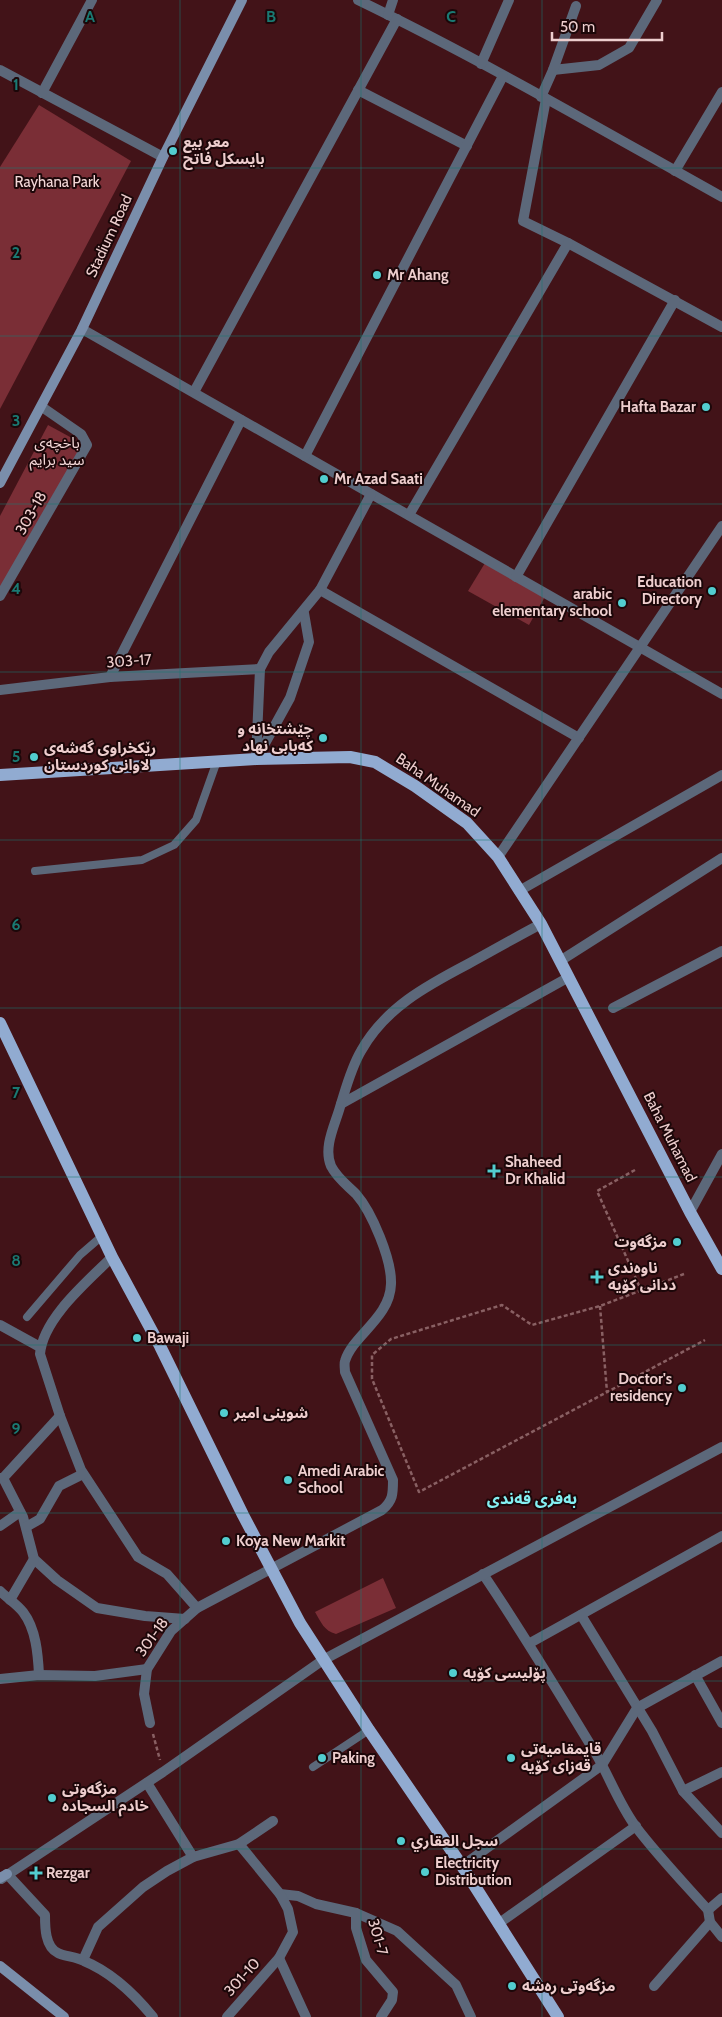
<svg xmlns="http://www.w3.org/2000/svg" width="722" height="2017" font-family="Cabin,'Noto Sans Arabic',sans-serif">
  <style>
    .green { fill: #7a2e36 }
    .lines { fill: none; stroke-linecap: round; stroke-linejoin: round }
    .path { stroke: #896063; stroke-width: 2.5; stroke-dasharray: 4 2.5; stroke-linecap: butt }
    .service { stroke: #5c687a; stroke-width: 8 }
    .minor { stroke: #5c687a; stroke-width: 10 }
    .tertiary { stroke: #5c687a; stroke-width: 10 }
    .secondary { stroke: #7a8eab; stroke-width: 10 }
    .primary { stroke: #91abd1; stroke-width: 12 }
    .grid { fill: none; stroke: #1a7a73; stroke-width: 1; stroke-opacity: 0.55 }
    .poi-dot { fill: #52cdcf; stroke: #1c0709; stroke-width: 2 }
    .labels { text-anchor: middle; stroke-width: 4; stroke-linejoin: round; paint-order: stroke }
    .poi-label { font-size: 15px; font-weight: bold; fill: #eecece; stroke: #1c0709; text-anchor: start }
    .park-label { font-size: 15px; fill: #f3d7d7; stroke: #1c0709 }
    .street-label { font-size: 15px; fill: #eecece; stroke: #1c0709 }
    .neighbourhood-label { font-size: 16px; font-weight: bold; fill: #84f0f2; stroke: #1c0709 }
    .grid-label { font-size: 16px; text-anchor: middle; font-weight: bold; fill: #1a7a73; stroke: #1c0709; stroke-width: 4; stroke-linejoin: round; paint-order: stroke }
  </style>
  <rect width="100%" height="100%" fill="#421318"/>
  <g class="green">
    <polygon points="39,105 131,161 0,409 0,167"/>
    <polygon points="48,425 83,444 0,590 0,516"/>
    <polygon points="485,563 546,595 529,625 468,591"/>
    <path d="M383,1578L396,1608L336,1634C324,1631 321,1622 315,1612Z"/>
  </g>
  <g class="lines">
    <g class="path">
      <polyline points="635,1170 597,1191 641,1290"/>
      <polyline points="684,1274 600,1306 532,1325 502,1305 391,1339 372,1355 372,1379 419,1492 705,1340"/>
      <polyline points="600,1306 607,1392"/>
      <polyline points="153,1734 160,1760"/>
    </g>
    <g class="service">
      <polyline points="35,871 142,860 174,845 196,820 217,761"/>
      <polyline points="27,1317 80,1255 102,1236"/>
      <polyline points="313,1767 369,1730"/>
    </g>
    <g class="minor">
      <path d="M358,0C482,60 602,130 722,197"/>
      <polyline points="388,15 393,0"/>
      <polyline points="481,64 509,0"/>
      <polyline points="0,70 163,157"/>
      <polyline points="553,70 599,65 629,48 657,0"/>
      <polyline points="358,90 467,146"/>
      <polyline points="42,93 92,0"/>
      <polyline points="541,97 553,70 576,6"/>
      <polyline points="546,99 523,221 568,243 722,327"/>
      <polyline points="675,171 722,92"/>
      <polyline points="82,329 722,694"/>
      <polyline points="194,392 397,19"/>
      <polyline points="305,456 503,76"/>
      <polyline points="409,515 568,243"/>
      <polyline points="516,577 675,300"/>
      <polyline points="320,590 579,738"/>
      <polyline points="0,596 87,445 81,434 42,407"/>
      <polyline points="110,677 241,420"/>
      <polyline points="0,690 110,677 260,669"/>
      <polyline points="258,756 290,698 309,642 304,613"/>
      <polyline points="256,759 260,669 269,652 320,590 371,494"/>
      <polyline points="498,857 722,526"/>
      <polyline points="519,891 722,775"/>
      <polyline points="560,961 722,858"/>
      <polyline points="613,1008 722,951"/>
      <polyline points="341,1104 569,977"/>
      <path d="M112,1257C88,1281 43,1318 40,1354L60,1416L81,1470L138,1557L167,1574L197,1608"/>
      <polyline points="0,1325 40,1347"/>
      <polyline points="0,1478 3,1478 23,1517 34,1559 57,1580 97,1608 145,1616 185,1619"/>
      <polyline points="3,1478 60,1416"/>
      <polyline points="0,1526 20,1512"/>
      <polyline points="26,1527 40,1519 59,1486 83,1474"/>
      <path d="M483,1574C523,1633 559,1693 596,1754C610,1778 619,1804 636,1827C658,1856 684,1883 708,1910L710,1922L722,1937"/>
      <path d="M0,1591C7,1598 17,1604 23,1612C36,1629 38,1654 39,1675"/>
      <polyline points="10,1600 34,1559"/>
      <polyline points="581,1615 652,1731 683,1791 722,1833"/>
      <polyline points="530,1643 722,1536"/>
      <polyline points="695,1675 722,1723"/>
      <polyline points="0,1679 39,1675 95,1676 147,1669"/>
      <path d="M150,1723L144,1694L147,1669L171,1631L197,1608L382,1510C393,1501 393,1494 393,1480L345,1372C345,1369 344,1364 345,1361C353,1335 390,1318 391,1284C392,1260 372,1212 356,1194C347,1185 337,1178 331,1166C323,1147 335,1125 340,1107C346,1088 351,1068 361,1051C385,1008 426,986 468,964C492,951 516,937 541,924"/>
      <polyline points="147,1783 193,1857"/>
      <polyline points="683,1791 722,1772"/>
      <polyline points="239,1844 280,1894 298,1896 316,1904 356,1913 397,1931 456,1985 471,2017"/>
      <polyline points="462,1866 602,1765 637,1708 722,1661"/>
      <path d="M7,1874L45,1915C45,1927 45,1947 58,1953C63,1956 77,1957 84,1961C111,1972 135,1995 153,2017"/>
      <polyline points="708,1910 722,1898"/>
      <polyline points="356,1913 356,1928 366,1960 393,1992 392,2000 381,2017"/>
      <polyline points="498,1924 636,1826"/>
      <polyline points="279,1958 306,2017"/>
      <polyline points="83,1960 98,1927 143,1887 167,1871 193,1857 239,1844 273,1821"/>
      <polyline points="654,1986 710,1922"/>
      <polyline points="227,2017 279,1958 293,1932 288,1909 280,1894"/>
    </g>
    <g class="tertiary">
      <polyline points="690,1212 722,1154"/>
      <polyline points="1,1879 163,1772 323,1660 722,1447"/>
    </g>
    <g class="secondary">
      <polyline points="0,483 82,329 163,157 242,0"/>
      <polyline points="0,1878 7,1874"/>
      <polyline points="0,1966 64,2017"/>
    </g>
    <g class="primary">
      <polyline points="0,775 256,759 350,757 375,762 415,786 467,823 498,857 541,924 690,1212 722,1269"/>
      <polyline points="0,1023 112,1257 160,1346 243,1515 300,1623 369,1730 462,1866 558,2017"/>
    </g>
  </g>
  <path class="grid" d="M180,0V2017M361,0V2017M542,0V2017M0,168H722M0,336H722M0,504H722M0,672H722M0,840H722M0,1008H722M0,1177H722M0,1345H722M0,1513H722M0,1681H722M0,1849H722"/>
  <g class="poi-dot">
    <circle cx="173" cy="151" r="5"/>
    <circle cx="377" cy="275" r="5"/>
    <circle cx="706" cy="407" r="5"/>
    <circle cx="324" cy="479" r="5"/>
    <circle cx="712" cy="591" r="5"/>
    <circle cx="622" cy="603" r="5"/>
    <circle cx="323" cy="738" r="5"/>
    <circle cx="34" cy="757" r="5"/>
    <path d="M491.5 1163.5h5v5h5v5h-5v5h-5v-5h-5v-5h5z"/>
    <circle cx="677" cy="1242" r="5"/>
    <path d="M594.5 1269.5h5v5h5v5h-5v5h-5v-5h-5v-5h5z"/>
    <circle cx="137" cy="1338" r="5"/>
    <circle cx="682" cy="1388" r="5"/>
    <circle cx="224" cy="1413" r="5"/>
    <circle cx="288" cy="1480" r="5"/>
    <circle cx="226" cy="1541" r="5"/>
    <circle cx="453" cy="1673" r="5"/>
    <circle cx="322" cy="1758" r="5"/>
    <circle cx="511" cy="1758" r="5"/>
    <circle cx="52" cy="1798" r="5"/>
    <circle cx="401" cy="1841" r="5"/>
    <circle cx="425" cy="1872" r="5"/>
    <path d="M33.5 1865.5h5v5h5v5h-5v5h-5v-5h-5v-5h5z"/>
    <circle cx="512" cy="1986" r="5"/>
  </g>
  <g class="labels">
    <g class="poi-label">
      <text x="183" y="147">معر بيع<tspan x="183" dy="17">بايسكل فاتح</tspan></text>
      <text x="387" y="280">Mr Ahang</text>
      <text x="696" y="412" text-anchor="end">Hafta Bazar</text>
      <text x="334" y="484">Mr Azad Saati</text>
      <text x="702" y="587" text-anchor="end">Education<tspan x="702" dy="17">Directory</tspan></text>
      <text x="612" y="599" text-anchor="end">arabic<tspan x="612" dy="17">elementary school</tspan></text>
      <text x="313" y="734" text-anchor="end">چێشتخانە و<tspan x="313" dy="17">کەبابی نھاد</tspan></text>
      <text x="44" y="753">رێكخراوی گه‌شه‌ی<tspan x="44" dy="17">لاوانی كوردستان</tspan></text>
      <text x="505" y="1167">Shaheed<tspan x="505" dy="17">Dr Khalid</tspan></text>
      <text x="667" y="1247" text-anchor="end">مزگەوت</text>
      <text x="608" y="1273">ناوەندی<tspan x="608" dy="17">ددانی کۆیە</tspan></text>
      <text x="147" y="1343">Bawaji</text>
      <text x="672" y="1384" text-anchor="end">Doctor's<tspan x="672" dy="17">residency</tspan></text>
      <text x="234" y="1418">شوينى امير</text>
      <text x="298" y="1476">Amedi Arabic<tspan x="298" dy="17">School</tspan></text>
      <text x="236" y="1546">Koya New Markit</text>
      <text x="463" y="1678">پۆلیسی كۆیه‌</text>
      <text x="521" y="1754">قایمقامیه‌تی<tspan x="521" dy="17">قه‌زای كۆیه‌</tspan></text>
      <text x="332" y="1763">Paking</text>
      <text x="62" y="1794">مزگه‌وتی<tspan x="62" dy="17">خادم السجاده</tspan></text>
      <text x="411" y="1846">سجل العقاري</text>
      <text x="435" y="1868">Electricity<tspan x="435" dy="17">Distribution</tspan></text>
      <text x="46" y="1878">Rezgar</text>
      <text x="522" y="1991">مزگەوتی رەشە</text>
    </g>
    <g class="park-label">
      <text x="57" y="187">Rayhana Park</text>
      <text x="57" y="448">باخچه‌ی<tspan x="57" dy="17">سید برایم</tspan></text>
    </g>
    <g class="street-label">
      <text transform="translate(109 236) rotate(-65)" y="5">Stadium Road</text>
      <text transform="translate(31 513) rotate(-60)" y="5">303-18</text>
      <text transform="translate(129 661) rotate(-4)" y="5">303-17</text>
      <text transform="translate(438 785) rotate(35)" y="5">Baha Muhamad</text>
      <text transform="translate(670 1137) rotate(63)" y="5">Baha Muhamad</text>
      <text transform="translate(152 1637) rotate(-54)" y="5">301-18</text>
      <text transform="translate(378 1937) rotate(74)" y="5">301-7</text>
      <text transform="translate(242 1977) rotate(-48)" y="5">301-10</text>
    </g>
    <g class="neighbourhood-label">
      <text x="532" y="1504">بەفری قەندی</text>
    </g>
  </g>
  <g class="grid-label">
    <text x="90" y="22">A</text>
    <text x="271" y="22">B</text>
    <text x="451" y="22">C</text>
    <text x="16" y="90">1</text>
    <text x="16" y="258">2</text>
    <text x="16" y="426">3</text>
    <text x="16" y="594">4</text>
    <text x="16" y="762">5</text>
    <text x="16" y="930">6</text>
    <text x="16" y="1098">7</text>
    <text x="16" y="1266">8</text>
    <text x="16" y="1434">9</text>
  </g>
  <path d="M552 32v8h110v-8" fill="none" stroke="#eecece" stroke-width="2.5"/>
  <text x="560" y="32" font-size="15" fill="#eecece" stroke="#1c0709" stroke-width="4" paint-order="stroke">50 m</text>
</svg>
